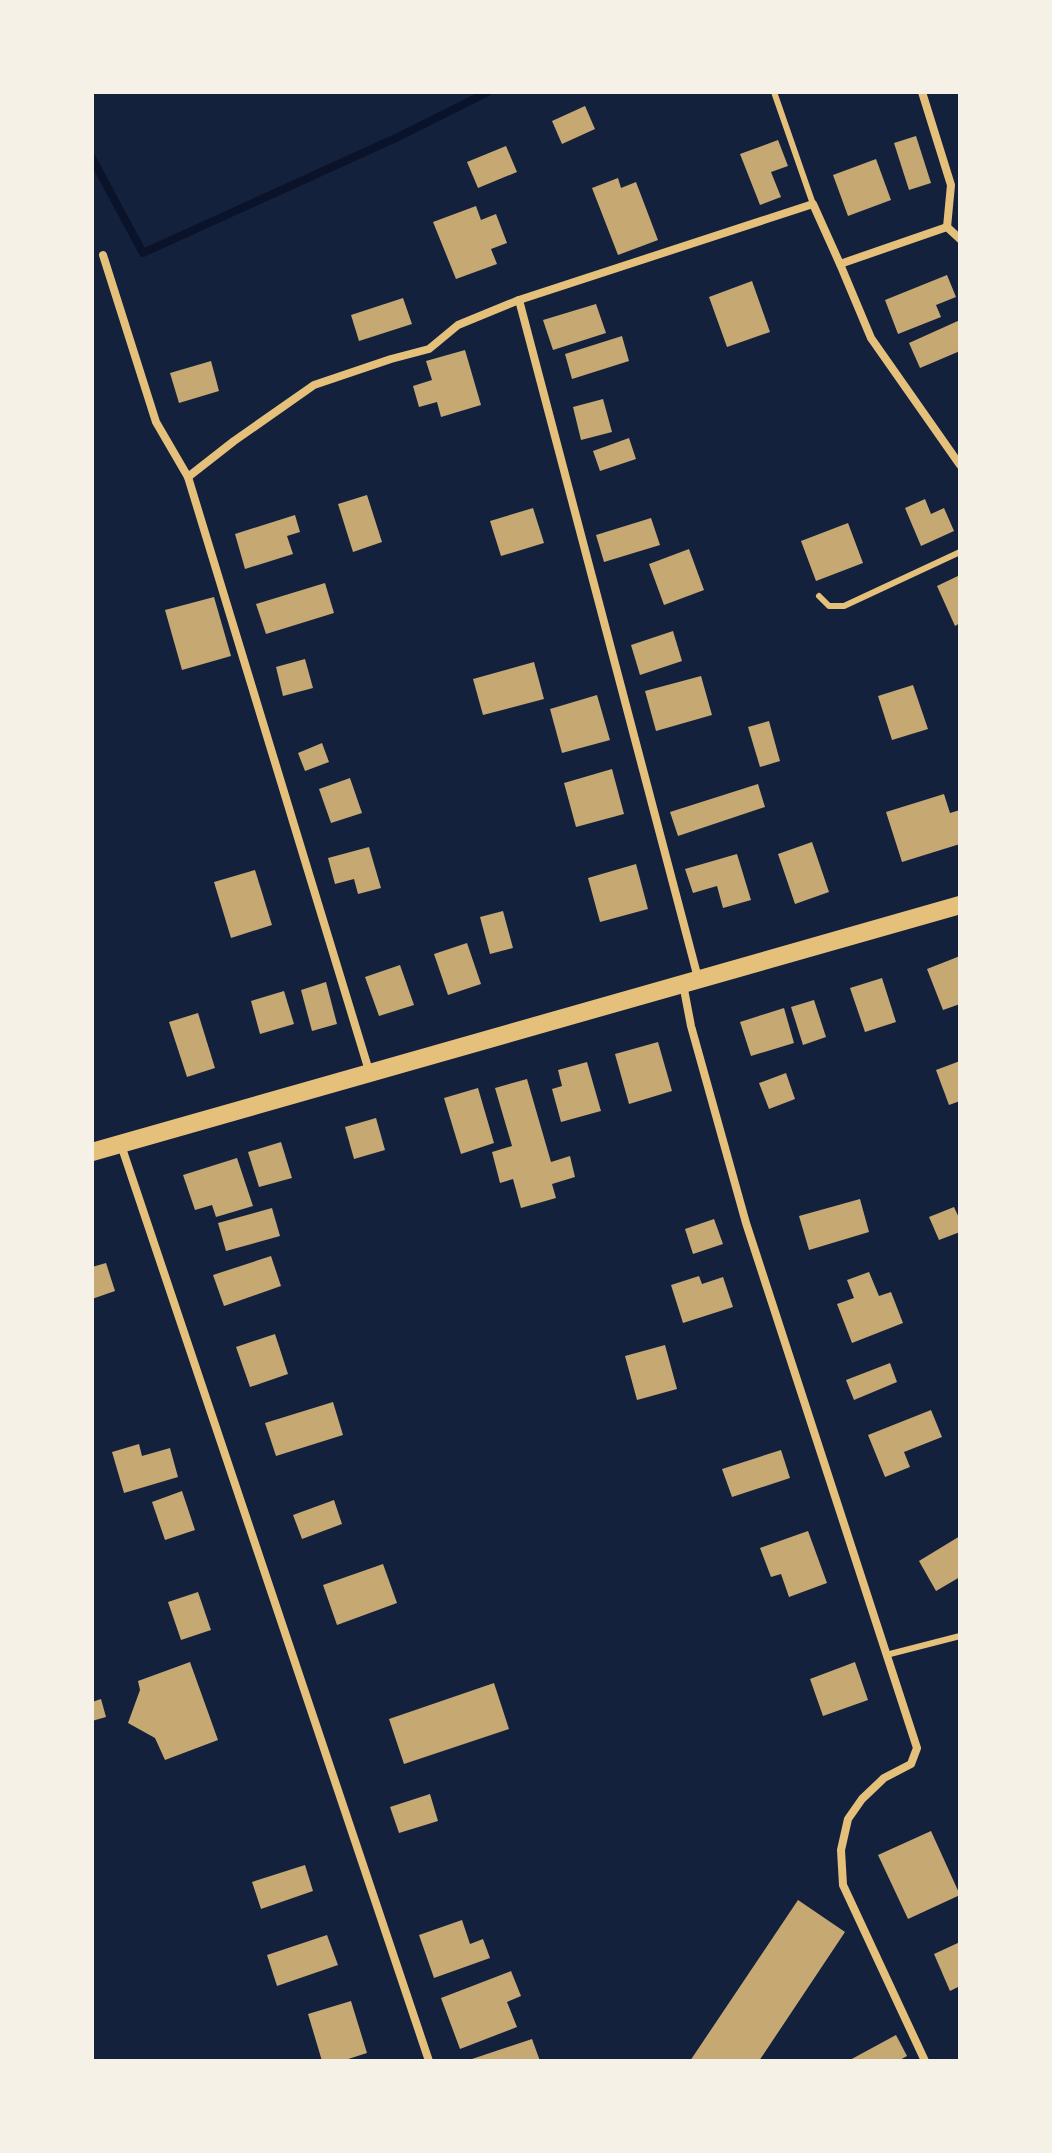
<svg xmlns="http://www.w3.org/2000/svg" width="1052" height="2153" font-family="'Noto Serif',serif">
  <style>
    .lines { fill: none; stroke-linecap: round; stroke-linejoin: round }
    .stream { stroke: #0b132b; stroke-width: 8 }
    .building { fill: #c6a872 }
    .service { stroke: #e5c07b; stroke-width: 6 }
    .minor { stroke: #e5c07b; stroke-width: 8 }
    .trunk { stroke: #e5c07b; stroke-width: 18 }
  </style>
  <rect width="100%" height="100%" fill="#14213d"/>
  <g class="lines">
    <polyline class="stream" points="92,158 143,253 398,137 488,92"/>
  </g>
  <g class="building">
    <polygon points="585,106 595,129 562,144 552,121"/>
    <polygon points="916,136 931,183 909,190 894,143"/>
    <polygon points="778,140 788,166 771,172 781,197 760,205 740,154"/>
    <polygon points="506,146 517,172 478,188 467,162"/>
    <polygon points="876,159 891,200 848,216 833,175"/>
    <polygon points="618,178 621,188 636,182 658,240 618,255 592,188"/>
    <polygon points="476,206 481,220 496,214 507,243 491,249 497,264 456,279 433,222"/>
    <polygon points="947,275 956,297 936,305 941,317 898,334 885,300"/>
    <polygon points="752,281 770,332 727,347 709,297"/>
    <polygon points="403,298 412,324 359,341 351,315"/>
    <polygon points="596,304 606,333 553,350 543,320"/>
    <polygon points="960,320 960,351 920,368 909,343"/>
    <polygon points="622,336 629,361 572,379 565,354"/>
    <polygon points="465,350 481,405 441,417 437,402 419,407 413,386 432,380 426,361"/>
    <polygon points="211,361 219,391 179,403 170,373"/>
    <polygon points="603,399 612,432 581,440 573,407"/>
    <polygon points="629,438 636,459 600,471 593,451"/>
    <polygon points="367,495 382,542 353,552 338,504"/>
    <polygon points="925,499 931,514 944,508 954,531 921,546 905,508"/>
    <polygon points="533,508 544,543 501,556 490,521"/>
    <polygon points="295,515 300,532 287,536 293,554 245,569 235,534"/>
    <polygon points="651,518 660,545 604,562 596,535"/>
    <polygon points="848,523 863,563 816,581 801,541"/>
    <polygon points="689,549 704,590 664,605 649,564"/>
    <polygon points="960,575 960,623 955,626 937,586"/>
    <polygon points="325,583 334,613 266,634 256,604"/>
    <polygon points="214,597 231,656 182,670 165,610"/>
    <polygon points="673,631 682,661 640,675 631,645"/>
    <polygon points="305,659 313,688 283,696 276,667"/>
    <polygon points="534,662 544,699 483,715 473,679"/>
    <polygon points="701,676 712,715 656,731 645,691"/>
    <polygon points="913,685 928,729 892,740 878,696"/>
    <polygon points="597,695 610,740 562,753 550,709"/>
    <polygon points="769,721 780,761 760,767 748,727"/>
    <polygon points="322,743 329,762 305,771 298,753"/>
    <polygon points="612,769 624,814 576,827 564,783"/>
    <polygon points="350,778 362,813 331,823 319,789"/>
    <polygon points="758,784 765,807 678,836 670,812"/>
    <polygon points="944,794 950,813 960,810 960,844 902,862 886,812"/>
    <polygon points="812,842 829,892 795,904 778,854"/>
    <polygon points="369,847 381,888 358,894 354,879 335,884 328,858"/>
    <polygon points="737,854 751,900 723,908 717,886 693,893 685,869"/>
    <polygon points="636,864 648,909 600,922 588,878"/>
    <polygon points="255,870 272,925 231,938 214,882"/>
    <polygon points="503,911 513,948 490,954 480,917"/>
    <polygon points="467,943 481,984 448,995 434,954"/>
    <polygon points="960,956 960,1004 943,1010 927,969"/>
    <polygon points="400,965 414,1005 379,1016 365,977"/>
    <polygon points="882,978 896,1022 865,1032 850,988"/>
    <polygon points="326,982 337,1024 312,1031 301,990"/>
    <polygon points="284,991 294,1024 260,1034 251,1001"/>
    <polygon points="814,1000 826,1037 803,1045 791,1007"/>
    <polygon points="784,1008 794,1043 751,1056 740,1022"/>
    <polygon points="198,1013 215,1068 187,1077 169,1022"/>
    <polygon points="658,1042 672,1091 629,1104 615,1054"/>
    <polygon points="960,1061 960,1101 949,1105 936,1070"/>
    <polygon points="587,1062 601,1111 561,1122 552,1089 562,1086 558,1070"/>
    <polygon points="786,1073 795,1099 769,1109 759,1083"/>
    <polygon points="527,1079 551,1162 570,1156 575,1177 552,1184 556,1198 521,1208 513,1179 500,1183 492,1152 512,1146 495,1088"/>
    <polygon points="478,1088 494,1143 461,1154 444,1098"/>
    <polygon points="376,1118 385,1150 354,1159 345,1127"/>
    <polygon points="281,1142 292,1178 259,1187 248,1152"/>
    <polygon points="237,1158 253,1206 216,1217 212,1205 195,1210 183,1175"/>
    <polygon points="860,1199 869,1232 809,1250 799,1216"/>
    <polygon points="954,1207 960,1220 960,1232 939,1240 929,1217"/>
    <polygon points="272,1208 280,1236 226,1251 218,1223"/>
    <polygon points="714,1219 723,1244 693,1254 685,1229"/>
    <polygon points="271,1256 281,1286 224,1306 213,1275"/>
    <polygon points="106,1263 115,1291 92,1299 92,1267"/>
    <polygon points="869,1272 879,1296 891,1292 903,1323 852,1343 837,1304 854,1298 847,1280"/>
    <polygon points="699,1276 702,1284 723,1277 733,1307 683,1323 671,1285"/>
    <polygon points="275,1334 288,1374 250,1387 236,1347"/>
    <polygon points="665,1345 677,1389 637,1400 625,1356"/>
    <polygon points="890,1363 897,1382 854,1400 846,1380"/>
    <polygon points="333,1402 343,1435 276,1456 265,1423"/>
    <polygon points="931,1410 942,1437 904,1452 910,1467 885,1477 868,1435"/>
    <polygon points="139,1444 142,1456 170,1448 178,1477 124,1493 112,1452"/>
    <polygon points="781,1450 790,1478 732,1497 722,1469"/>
    <polygon points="182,1491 195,1530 165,1540 152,1502"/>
    <polygon points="334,1500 342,1524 302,1539 293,1515"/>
    <polygon points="808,1531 827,1583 789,1597 781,1574 771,1577 760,1548"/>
    <polygon points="960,1536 960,1577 936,1591 919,1561"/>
    <polygon points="383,1564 397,1603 337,1625 323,1585"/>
    <polygon points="198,1592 211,1630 181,1640 168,1602"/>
    <polygon points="190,1662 218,1740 165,1760 155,1738 128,1723 140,1690 138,1681"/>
    <polygon points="855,1662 868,1700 823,1716 810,1679"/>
    <polygon points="494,1683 509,1729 404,1764 389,1719"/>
    <polygon points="101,1699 106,1717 92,1721 92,1702"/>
    <polygon points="430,1794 438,1821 399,1833 390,1807"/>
    <polygon points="931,1831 960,1895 908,1919 878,1855"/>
    <polygon points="305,1865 313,1891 261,1909 252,1882"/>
    <polygon points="798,1900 845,1932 759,2061 690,2061"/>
    <polygon points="462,1920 470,1944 483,1939 490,1958 434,1978 419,1935"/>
    <polygon points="327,1935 338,1965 277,1986 267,1955"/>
    <polygon points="960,1942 960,1986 950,1991 934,1954"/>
    <polygon points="511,1971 521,1996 507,2002 517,2027 460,2049 441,1998"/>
    <polygon points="351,2001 367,2053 342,2061 322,2061 308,2014"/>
    <polygon points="896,2035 907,2056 898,2061 848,2061"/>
    <polygon points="532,2039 540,2061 469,2061 469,2060"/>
  </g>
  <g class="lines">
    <g class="service">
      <polyline points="774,92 813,204"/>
      <polyline points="819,596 829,606 844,606 960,552"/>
      <polyline points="886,1655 960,1636"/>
    </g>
    <g class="minor">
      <polyline points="922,92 951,185 947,227"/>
      <polyline points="103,255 156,422 188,477 370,1074"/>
      <polyline points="840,264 871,338 960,465"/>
      <polyline points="519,300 698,978"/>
      <polyline points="188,477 234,441 314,385 391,359 429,349 458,325 519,300 813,204 840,264 947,227 960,239"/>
      <polyline points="683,984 691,1026 746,1223 917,1748 911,1764 884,1778 862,1799 848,1819 841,1850 843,1885 925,2061"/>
      <polyline points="121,1145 429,2061"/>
    </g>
    <polyline class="trunk" points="92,1152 960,905"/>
  </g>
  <rect width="1052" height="2153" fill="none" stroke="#f6f1e7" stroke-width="188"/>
</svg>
